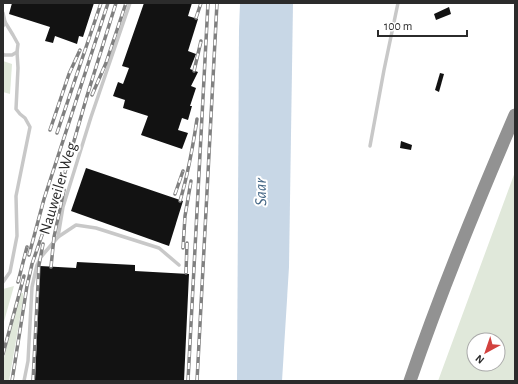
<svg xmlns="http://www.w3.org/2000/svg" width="518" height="384" font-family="'Alegreya Sans',sans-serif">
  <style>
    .green { fill: #e0e8da; fill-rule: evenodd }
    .water { fill: #c8d7e6 }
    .building { fill: #121212 }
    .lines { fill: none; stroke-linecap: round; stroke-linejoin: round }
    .lane { stroke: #c8c8c8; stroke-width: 3.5 }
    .highway { stroke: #929292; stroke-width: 13 }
    .rail-casing { stroke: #808080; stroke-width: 3.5 }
    .rail { stroke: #fff; stroke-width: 2; stroke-dasharray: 6; stroke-linecap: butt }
    .labels { text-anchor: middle; stroke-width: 4; stroke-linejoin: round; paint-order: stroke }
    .street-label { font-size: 16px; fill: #2b2b2b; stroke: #fff }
    .water-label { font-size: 17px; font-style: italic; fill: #436584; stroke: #fff }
  </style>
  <rect width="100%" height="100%" fill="#fff"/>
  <g class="green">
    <polygon points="3,61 12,64 10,94 3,92"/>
    <path d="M515,172V381H438ZM474,340H498V364H474Z"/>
    <polygon points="14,286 3,325 3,289"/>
    <polygon points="20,293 23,293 23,300 9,381 3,381 3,362 16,306"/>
  </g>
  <polygon class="water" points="240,3 293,3 289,267 282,381 237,381 239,30"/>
  <g class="building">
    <polygon points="12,3 94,3 83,37 79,36 77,44 55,36 53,43 45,41 50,27 9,14"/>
    <polygon points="144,3 192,3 188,16 198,19 188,51 196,54 190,69 198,72 191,86 196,88 190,106 192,106 188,120 182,118 178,130 188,133 182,149 141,135 148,116 123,108 125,100 113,96 118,82 123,84 129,68 122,66"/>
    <polygon points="449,7 451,14 436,20 434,14"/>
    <polygon points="440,73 444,74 439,92 435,90"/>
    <polygon points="401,141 412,145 411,150 400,148"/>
    <polygon points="86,168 183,201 169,246 71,211"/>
    <polygon points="77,262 135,265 135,271 189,274 184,381 35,381 40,266 76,268"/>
  </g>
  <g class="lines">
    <g class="lane">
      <polyline points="3,13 5,22"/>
      <polyline points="3,26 5,22 13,35 18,44 17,52 18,68 16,109 20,114 25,118 30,127 16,196 17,236 10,272 3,282"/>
      <polyline points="3,54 4,55 12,55 17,52"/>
      <polyline points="370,146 384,70 398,3"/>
      <polyline points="58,237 76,225 96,228 159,248 179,265"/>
      <polyline points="24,381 28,361 32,287 37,265 41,257 58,237 63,207 91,117 130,3"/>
    </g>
    <path class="highway" d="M410,381C441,291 477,203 515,115"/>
    <defs>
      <g id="rail">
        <polyline points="196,18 201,3"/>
        <polyline points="194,71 201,41"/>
        <polyline points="92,95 106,63 126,3"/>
        <polyline points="50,130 69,74 80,50"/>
        <polyline points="57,133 101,3"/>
        <polyline points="175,194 183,171"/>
        <path d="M180,201C188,174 193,146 197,119"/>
        <polyline points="183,248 185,216 191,181"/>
        <polyline points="29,255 44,199 108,3"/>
        <polyline points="51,267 54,237 64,190"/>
        <polyline points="186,273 187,243"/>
        <polyline points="18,282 27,247"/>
        <polyline points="3,354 24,276"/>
        <polyline points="12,381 27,286 32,264 50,212 63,179 87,96 116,3"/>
        <polyline points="33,381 39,265 43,244"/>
        <polyline points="188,381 208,3"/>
        <polyline points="197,381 217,3"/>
      </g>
    </defs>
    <use href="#rail" class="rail-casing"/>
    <use href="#rail" class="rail"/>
  </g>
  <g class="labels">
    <g class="street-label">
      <text transform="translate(57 188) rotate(-73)" y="6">Nauweiler Weg</text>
    </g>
    <g class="water-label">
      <text transform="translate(260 192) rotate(-91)" y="6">Saar</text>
    </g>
  </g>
  <rect width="518" height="384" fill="none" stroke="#2b2b2b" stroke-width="8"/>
  <g transform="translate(486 352) rotate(220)"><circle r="19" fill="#ffffff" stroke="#aaaaaa"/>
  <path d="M0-3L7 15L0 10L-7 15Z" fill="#d2413e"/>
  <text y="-6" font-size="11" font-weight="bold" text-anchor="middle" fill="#2b2b2b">N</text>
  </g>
  <path d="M378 30v6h89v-6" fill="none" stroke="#2b2b2b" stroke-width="2"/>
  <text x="384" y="30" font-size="12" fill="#2b2b2b" stroke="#ffffff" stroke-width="3" paint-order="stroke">100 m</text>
</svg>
